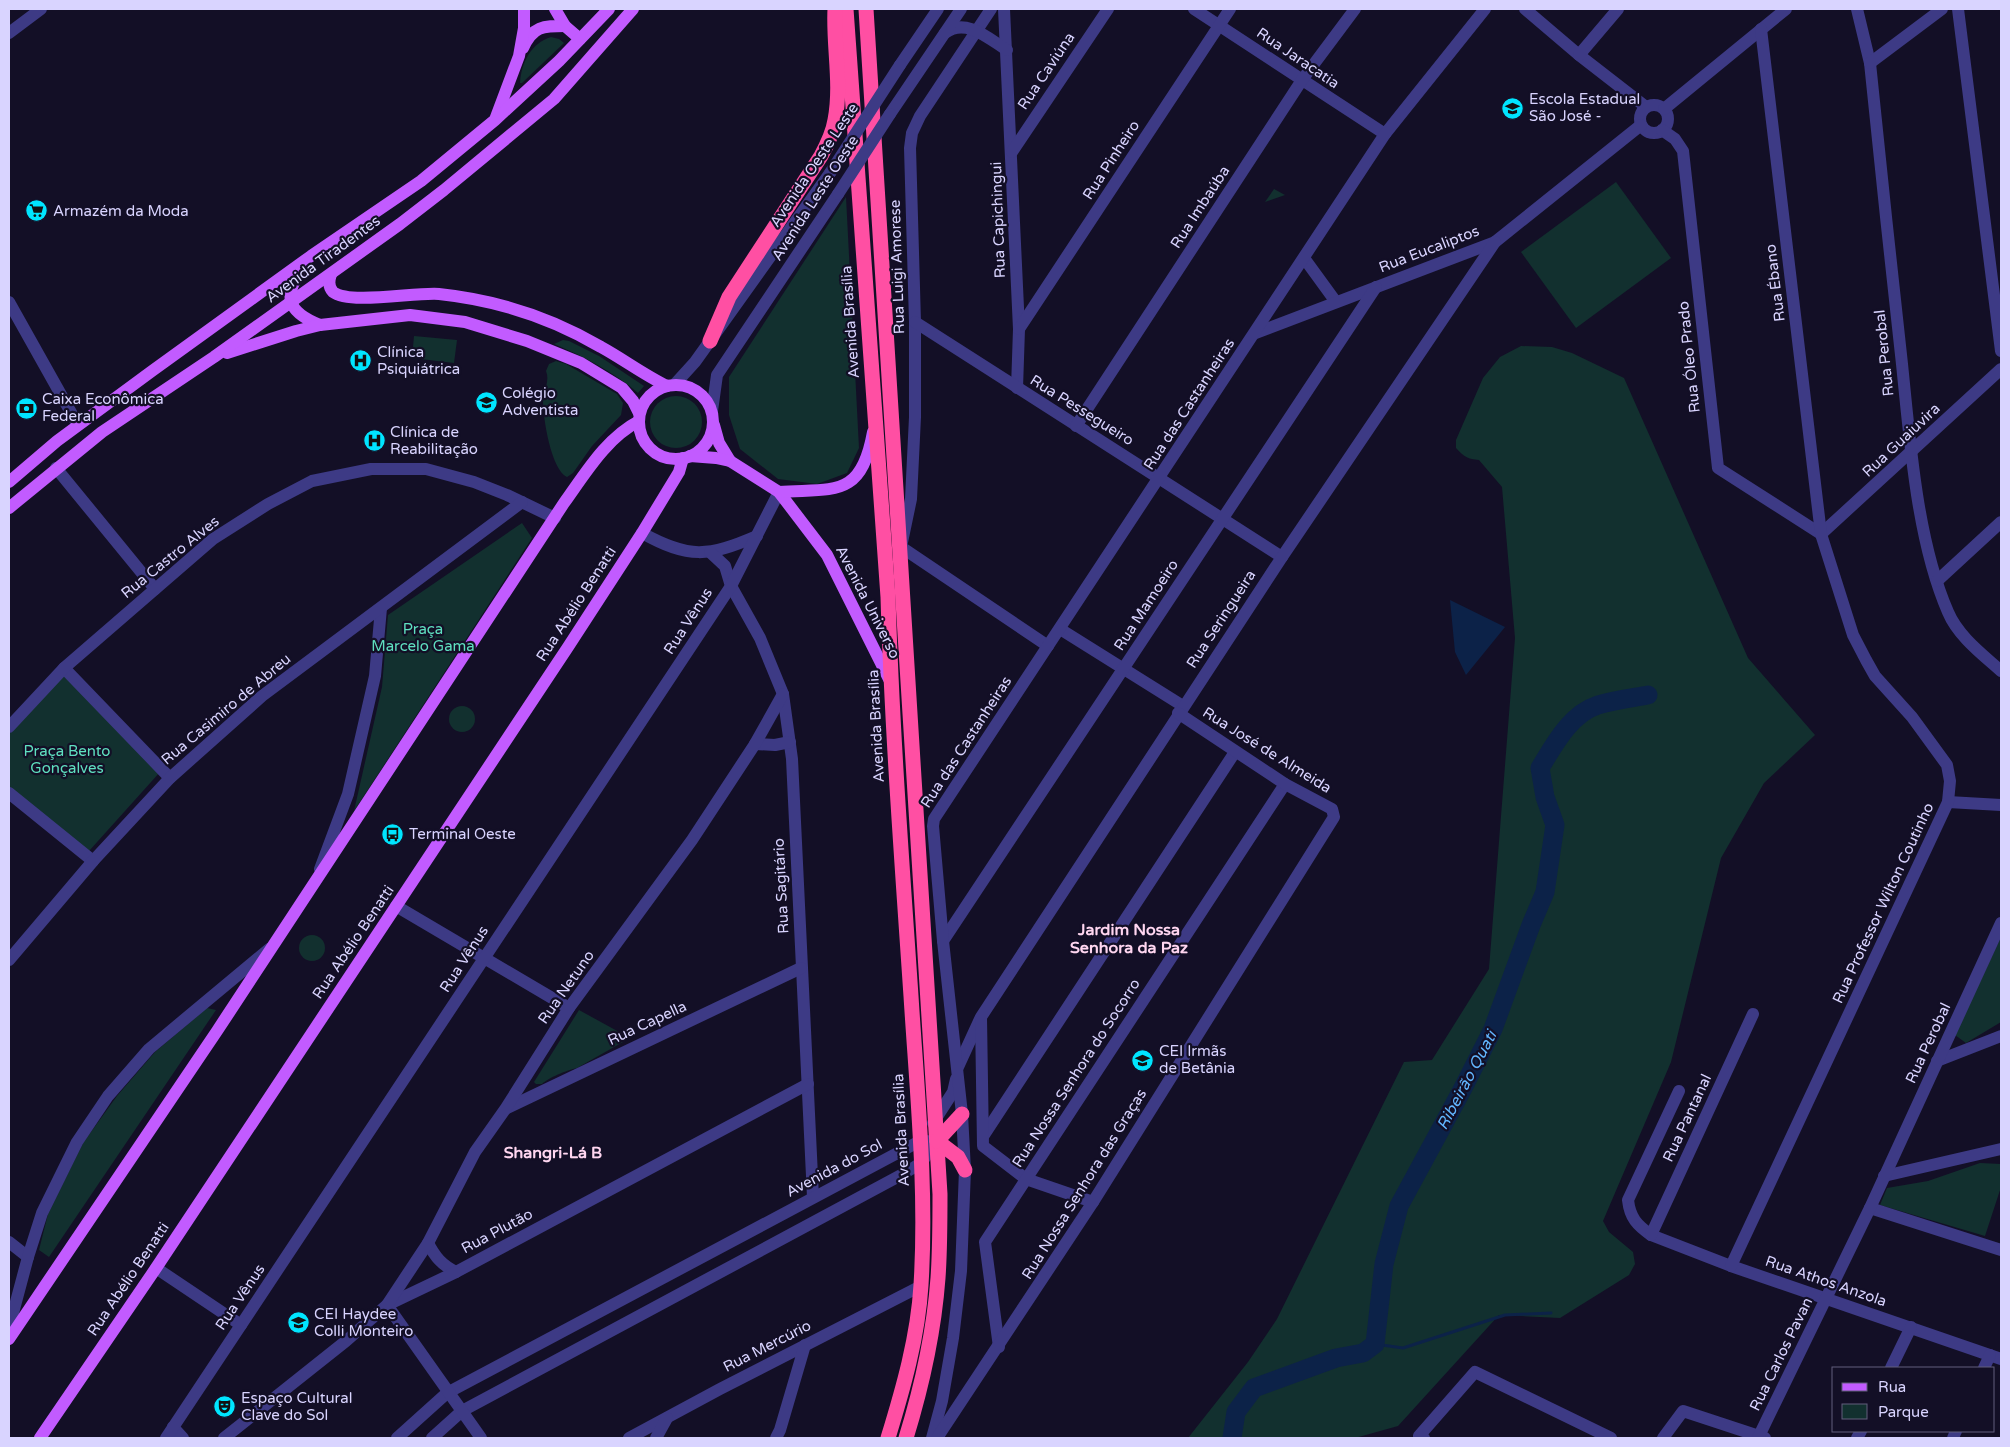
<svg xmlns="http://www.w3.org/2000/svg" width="2010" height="1447" font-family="'Varela Round',sans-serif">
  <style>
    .green { fill: #12302f }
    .water { fill: #0c2248 }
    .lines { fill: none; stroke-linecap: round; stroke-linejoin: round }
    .stream { stroke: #0c2248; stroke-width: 3 }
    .river { stroke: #0c2248; stroke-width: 19 }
    .minor { stroke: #3d3a85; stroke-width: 12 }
    .major { stroke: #c25bff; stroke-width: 12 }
    .highway { stroke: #ff4fa3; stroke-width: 15 }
    .minor-bridge { stroke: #3d3a85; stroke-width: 12 }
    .labels { text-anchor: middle; stroke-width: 4.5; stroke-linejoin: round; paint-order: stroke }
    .street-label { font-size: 15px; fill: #d9d4ff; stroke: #130f26 }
    .poi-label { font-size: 15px; fill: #d9d4ff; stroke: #130f26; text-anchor: start }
    .park-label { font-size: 15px; fill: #5fe0c0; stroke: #130f26 }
    .neighbourhood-label { font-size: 16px; font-weight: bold; fill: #ffd6f0; stroke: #130f26 }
    .water-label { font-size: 16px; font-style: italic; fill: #62b6ff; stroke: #130f26 }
  </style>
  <rect width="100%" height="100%" fill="#130f26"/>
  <g class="green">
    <path d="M551,37L559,39L564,43L522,83H520C521,63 531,43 551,37Z"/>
    <polygon points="1616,182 1671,258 1576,328 1521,252"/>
    <polygon points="1274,189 1285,195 1265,202"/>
    <polygon points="846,197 859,448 847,473 817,484 778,479 740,449 729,415 729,377"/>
    <polygon points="414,336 457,340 454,363 412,358"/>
    <path d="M563,340L569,341L599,356L644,386L638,393C614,372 583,356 554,344Z"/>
    <path d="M1521,346L1552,347L1572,353L1624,378L1748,658L1815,735L1764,783L1721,858L1671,1062L1603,1221L1609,1232L1633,1252L1635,1264L1629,1275L1560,1318L1499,1315L1398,1426L1355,1438H1188L1248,1362L1277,1319L1404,1062L1432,1060L1489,969L1515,638L1502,487L1479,460C1468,459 1464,457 1456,448V440L1483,378L1500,357Z"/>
    <path d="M556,361L566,364L617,394L623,403L621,415L592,446L573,473L567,477C551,470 543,418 543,401C544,391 550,380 546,371L549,364Z"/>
    <circle cx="676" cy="422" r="26"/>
    <polygon points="522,523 532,538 354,811 382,687 388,615"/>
    <polygon points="63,673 160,772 89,851 9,787 9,734"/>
    <circle cx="462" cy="719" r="13"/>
    <circle cx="312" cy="948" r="13"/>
    <polygon points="2001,937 2001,1022 1966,1043 1955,1035"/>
    <polygon points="207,1008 216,1010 49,1257 39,1250 48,1214 83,1143 117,1096 155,1052"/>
    <path d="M579,1010L630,1038L577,1068C567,1070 548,1078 542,1084H536L534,1082Z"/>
    <polygon points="1980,1163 2001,1164 2001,1187 1985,1236 1880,1205 1887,1188 1928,1181"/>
  </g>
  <polygon class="water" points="1450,600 1505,627 1466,675 1455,652"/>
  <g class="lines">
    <polyline class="stream" points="1375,1344 1403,1348 1505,1315 1551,1313"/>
    <path class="river" d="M1232,1438L1236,1412L1254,1388L1336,1358L1363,1353L1375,1344L1384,1264L1399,1206L1462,1090L1493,1029L1531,925L1545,892L1555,825L1545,797L1540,768C1554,745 1570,714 1598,705C1614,700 1631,698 1648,695"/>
    <g class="minor">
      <polyline points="991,9 920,116 912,133 910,148 915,322 915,417 911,499 901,547 1048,646"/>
      <polyline points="1004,9 1019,329 1017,388"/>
      <polyline points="1194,9 1385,134"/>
      <polyline points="1525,9 1579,55 1646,107"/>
      <path d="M1857,9L1870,63C1880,163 1891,264 1902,364C1910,442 1917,541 1948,612C1958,636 1982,654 2001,671"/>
      <polyline points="1958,9 2001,351"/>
      <polyline points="9,33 41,9"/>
      <path d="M945,33C966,17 989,39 1007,50"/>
      <polyline points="1579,55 1618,9"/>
      <polyline points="1870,63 1942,9"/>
      <polyline points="900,65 938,9"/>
      <circle cx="1654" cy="119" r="14"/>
      <polyline points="1664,109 1786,9"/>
      <polyline points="890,114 961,9"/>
      <polyline points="1662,130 1675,139 1683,151 1718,468 1821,534"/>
      <polyline points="1012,152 1108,9"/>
      <polyline points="1304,258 1336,302"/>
      <polyline points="9,302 78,425"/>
      <polyline points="915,322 1282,557"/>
      <polyline points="1019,329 1230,9"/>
      <polyline points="1256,333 1495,242 1641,125"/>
      <polyline points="675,384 695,362 830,173"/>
      <polyline points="712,411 717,375 838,194"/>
      <polyline points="1076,426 1302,80 1355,9"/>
      <polyline points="56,468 155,589"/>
      <path d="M642,533C689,559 708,557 757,536"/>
      <polyline points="1821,534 2001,369"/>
      <polyline points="710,552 725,566 731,586 760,638 783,694 792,759 813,1197"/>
      <polyline points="1937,581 2001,522"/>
      <polyline points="1060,629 1183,706"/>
      <polyline points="64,668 170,778"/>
      <polyline points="9,727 64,668 213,539 268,504 312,481 371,469 426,469 474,482 507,495 555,518"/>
      <polyline points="755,744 775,745 790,742"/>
      <polyline points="9,793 93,861"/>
      <polyline points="1948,802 2001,805"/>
      <polyline points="320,869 348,794 375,676 381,608"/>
      <polyline points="396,906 569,1008"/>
      <polyline points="943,941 1376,287"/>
      <polyline points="9,960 93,861 170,778 262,696 522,502"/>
      <polyline points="1937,1061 2001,1036"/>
      <polyline points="958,1067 980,1019"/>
      <path d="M1679,1091L1628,1200C1630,1218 1637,1225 1651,1235L1731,1266L2001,1359"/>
      <polyline points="507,1108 801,968"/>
      <polyline points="933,1123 953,1092 956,1079"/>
      <polyline points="984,1135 1235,752"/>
      <polyline points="1884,1176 2001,1149"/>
      <polyline points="1093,1202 1026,1179 983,1146 981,1017 1282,557 1495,242"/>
      <polyline points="1870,1208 2001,1250"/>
      <polyline points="1651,1235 1753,1014"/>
      <polyline points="9,1242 28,1257"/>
      <path d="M428,1243C435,1257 442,1265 456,1272"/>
      <polyline points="1731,1266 1948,802 1950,781 1947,765 1912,717 1875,676 1866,660 1853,635 1821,534 1761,29"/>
      <polyline points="156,1268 241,1325"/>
      <polyline points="9,1328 28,1257 42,1213 77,1142 108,1096 149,1049 269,949"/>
      <polyline points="999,1347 985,1242 1285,784"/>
      <polyline points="1891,1368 1911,1327"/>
      <polyline points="1984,1368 1990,1355"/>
      <polyline points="173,1427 183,1438"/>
      <polyline points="166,1438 731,586 779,492"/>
      <polyline points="224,1438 346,1341 387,1305 456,1272 808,1084"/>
      <polyline points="397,1438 447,1393 920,1141 927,1141"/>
      <polyline points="432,1438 462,1411 903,1174 921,1163 937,1141"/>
      <polyline points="481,1438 387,1305 428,1243 475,1152 506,1108 569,1008 692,840 755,744 783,694"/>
      <polyline points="629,1438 720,1389 921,1286"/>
      <polyline points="656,1438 667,1418"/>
      <polyline points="776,1438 780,1430 805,1345"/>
      <polyline points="932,1438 942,1401 953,1338 961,1271 965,1170 962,1114 943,941 933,826 934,819 1385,134 1485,9"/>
      <polyline points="937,1438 1093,1202 1334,817 1332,809 1285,784 1178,713"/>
      <polyline points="1424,1438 1419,1436 1475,1372 1611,1438"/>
      <polyline points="1663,1438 1683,1411 1765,1438"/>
      <polyline points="1758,1438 1870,1208 2001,923"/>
      <polyline points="1857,1438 1861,1431"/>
      <polyline points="1953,1438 1956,1431"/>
    </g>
    <g class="major">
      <polyline points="555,9 565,26 580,39"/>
      <path d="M523,48C533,26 543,26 565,26"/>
      <polyline points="496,117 519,56 524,28 524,9"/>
      <path d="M304,266C283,295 285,311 320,325L410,315L465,322L527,341L581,363L622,388L633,401L639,413"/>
      <path d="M331,274C329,280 328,287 333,292C350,305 415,292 439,294C496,300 552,318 601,347C623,359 644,375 667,386"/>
      <polyline points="227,353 296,331 320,325"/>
      <circle cx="676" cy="422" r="37"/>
      <polyline points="714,425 719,443 730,461"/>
      <polyline points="690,456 716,458 730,461 779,492 827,555 890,681"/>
      <polyline points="9,482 57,441 152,371 311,256 421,181 495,120 559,61 609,9"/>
      <path d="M779,492C834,488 861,499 873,432"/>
      <polyline points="9,508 102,432 214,357 400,224 444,190 554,99 633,9"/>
      <path d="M9,1339L217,1031L564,503C585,474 606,438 639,421"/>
      <polyline points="40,1438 156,1268 568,647 642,533 679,472 683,458"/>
    </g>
    <g class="highway">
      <path d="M846,9L888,597C892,731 902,863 911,996C917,1092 927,1189 921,1285C918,1337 903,1389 888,1438"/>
      <path d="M866,9L940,1194C940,1222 940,1250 938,1278C934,1332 922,1386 906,1438"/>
      <path d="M710,341L729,297L821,156C827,145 833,133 835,120C842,84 833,45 835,9"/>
      <polyline points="937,1141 958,1157 965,1170"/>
      <polyline points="937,1141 962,1114"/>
    </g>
    <g class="minor-bridge">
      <polyline points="830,173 900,65"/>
      <polyline points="838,194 890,114"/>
    </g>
  </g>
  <defs>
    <symbol id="school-disc" viewBox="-11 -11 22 22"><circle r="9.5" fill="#00e5ff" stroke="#130f26"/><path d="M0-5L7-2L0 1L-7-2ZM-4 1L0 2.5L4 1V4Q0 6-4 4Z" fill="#111"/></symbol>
    <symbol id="supermarket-disc" viewBox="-11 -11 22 22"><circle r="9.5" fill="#00e5ff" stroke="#130f26"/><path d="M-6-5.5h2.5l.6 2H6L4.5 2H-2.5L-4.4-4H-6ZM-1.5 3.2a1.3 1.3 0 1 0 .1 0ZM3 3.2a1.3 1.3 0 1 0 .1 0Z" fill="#111"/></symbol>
    <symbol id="hospital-disc" viewBox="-11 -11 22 22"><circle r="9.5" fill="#00e5ff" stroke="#130f26"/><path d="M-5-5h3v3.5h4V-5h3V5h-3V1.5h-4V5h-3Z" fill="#111"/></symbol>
    <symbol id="bank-disc" viewBox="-11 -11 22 22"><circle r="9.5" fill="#00e5ff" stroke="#130f26"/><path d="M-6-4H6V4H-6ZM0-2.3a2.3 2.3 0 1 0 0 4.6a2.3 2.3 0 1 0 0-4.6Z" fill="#111"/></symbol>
    <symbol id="bus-disc" viewBox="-11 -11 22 22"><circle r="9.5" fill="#00e5ff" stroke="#130f26"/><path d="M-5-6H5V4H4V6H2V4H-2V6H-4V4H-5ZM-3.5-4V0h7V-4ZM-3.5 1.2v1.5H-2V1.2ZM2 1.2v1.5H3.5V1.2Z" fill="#111"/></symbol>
    <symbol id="theatre-disc" viewBox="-11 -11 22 22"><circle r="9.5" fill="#00e5ff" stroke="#130f26"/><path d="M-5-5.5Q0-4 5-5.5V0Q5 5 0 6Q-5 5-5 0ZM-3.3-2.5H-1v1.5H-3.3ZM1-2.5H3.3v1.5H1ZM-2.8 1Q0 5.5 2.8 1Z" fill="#111"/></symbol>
  </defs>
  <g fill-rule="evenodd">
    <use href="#school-disc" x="1500" y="96" width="25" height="25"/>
    <use href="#supermarket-disc" x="24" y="198" width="25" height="25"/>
    <use href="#hospital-disc" x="348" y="348" width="25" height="25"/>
    <use href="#school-disc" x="474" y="390" width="25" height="25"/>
    <use href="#bank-disc" x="14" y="396" width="25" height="25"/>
    <use href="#hospital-disc" x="362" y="428" width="25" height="25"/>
    <use href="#bus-disc" x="380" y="822" width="25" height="25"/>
    <use href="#school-disc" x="1130" y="1048" width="25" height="25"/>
    <use href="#school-disc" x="286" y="1310" width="25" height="25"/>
    <use href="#theatre-disc" x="212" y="1394" width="25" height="25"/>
  </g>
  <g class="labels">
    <g class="street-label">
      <text transform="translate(1298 58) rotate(34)" y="5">Rua Jaracatia</text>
      <text transform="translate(1046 71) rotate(-56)" y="5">Rua Caviúna</text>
      <text transform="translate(1111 160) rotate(-57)" y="5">Rua Pinheiro</text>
      <text transform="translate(814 165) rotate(-56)" y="5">Avenida Oeste Leste</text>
      <text transform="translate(815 198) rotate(-57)" y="5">Avenida Leste Oeste</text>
      <text transform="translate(1200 207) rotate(-57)" y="5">Rua Imbaúba</text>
      <text transform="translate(998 220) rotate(-92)" y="5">Rua Capichingui</text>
      <text transform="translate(1429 249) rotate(-21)" y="5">Rua Eucaliptos</text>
      <text transform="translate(323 259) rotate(-36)" y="5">Avenida Tiradentes</text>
      <text transform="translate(897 267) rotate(-92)" y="5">Rua Luigi Amorese</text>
      <text transform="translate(1775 283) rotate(-97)" y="5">Rua Ébano</text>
      <text transform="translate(850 322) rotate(-94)" y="5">Avenida Brasília</text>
      <text transform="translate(1884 353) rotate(-96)" y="5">Rua Perobal</text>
      <text transform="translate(1689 357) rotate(-96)" y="5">Rua Óleo Prado</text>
      <text transform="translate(1189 404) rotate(-57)" y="5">Rua das Castanheiras</text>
      <text transform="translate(1082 410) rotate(32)" y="5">Rua Pessegueiro</text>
      <text transform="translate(1901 440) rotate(-43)" y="5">Rua Guaiuvira</text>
      <text transform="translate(170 557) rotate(-39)" y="5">Rua Castro Alves</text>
      <text transform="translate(868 602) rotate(63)" y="5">Avenida Universo</text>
      <text transform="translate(576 604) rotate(-57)" y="5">Rua Abélio Benatti</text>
      <text transform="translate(1146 605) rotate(-57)" y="5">Rua Mamoeiro</text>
      <text transform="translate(1221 619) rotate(-57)" y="5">Rua Seringueira</text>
      <text transform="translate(688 621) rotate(-57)" y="5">Rua Vênus</text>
      <text transform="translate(226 709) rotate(-40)" y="5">Rua Casimiro de Abreu</text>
      <text transform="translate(876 726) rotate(-93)" y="5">Avenida Brasília</text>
      <text transform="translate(966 742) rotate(-57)" y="5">Rua das Castanheiras</text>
      <text transform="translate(1267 750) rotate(32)" y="5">Rua José de Almeida</text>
      <text transform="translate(781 886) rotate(-93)" y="5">Rua Sagitário</text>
      <text transform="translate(1883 903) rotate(-65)" y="5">Rua Professor Wilton Coutinho</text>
      <text transform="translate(353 942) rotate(-56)" y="5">Rua Abélio Benatti</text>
      <text transform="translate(464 959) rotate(-57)" y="5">Rua Vênus</text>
      <text transform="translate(566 987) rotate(-55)" y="5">Rua Netuno</text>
      <text transform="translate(647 1023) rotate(-25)" y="5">Rua Capella</text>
      <text transform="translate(1928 1043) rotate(-65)" y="5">Rua Perobal</text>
      <text transform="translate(1076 1073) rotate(-57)" y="5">Rua Nossa Senhora do Socorro</text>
      <text transform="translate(1687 1118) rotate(-65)" y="5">Rua Pantanal</text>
      <text transform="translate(901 1130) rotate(-93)" y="5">Avenida Brasília</text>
      <text transform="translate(834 1168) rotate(-28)" y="5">Avenida do Sol</text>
      <text transform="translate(1084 1184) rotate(-58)" y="5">Rua Nossa Senhora das Graças</text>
      <text transform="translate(497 1231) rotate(-28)" y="5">Rua Plutão</text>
      <text transform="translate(128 1279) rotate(-56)" y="5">Rua Abélio Benatti</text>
      <text transform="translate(1826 1281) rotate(19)" y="5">Rua Athos Anzola</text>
      <text transform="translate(240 1297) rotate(-56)" y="5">Rua Vênus</text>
      <text transform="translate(767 1346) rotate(-27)" y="5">Rua Mercúrio</text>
      <text transform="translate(1781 1354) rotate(-64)" y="5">Rua Carlos Pavan</text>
    </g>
    <g class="poi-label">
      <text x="1529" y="104">Escola Estadual<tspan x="1529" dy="17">São José -</tspan></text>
      <text x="53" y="216">Armazém da Moda</text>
      <text x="377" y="357">Clínica<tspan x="377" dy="17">Psiquiátrica</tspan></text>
      <text x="502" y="398">Colégio<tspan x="502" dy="17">Adventista</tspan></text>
      <text x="42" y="404">Caixa Econômica<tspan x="42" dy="17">Federal</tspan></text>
      <text x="390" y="437">Clínica de<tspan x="390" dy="17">Reabilitação</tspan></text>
      <text x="409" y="839">Terminal Oeste</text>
      <text x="1159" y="1056">CEI Irmãs<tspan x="1159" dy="17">de Betânia</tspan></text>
      <text x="314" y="1319">CEI Haydee<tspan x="314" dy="17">Colli Monteiro</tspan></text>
      <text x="241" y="1403">Espaço Cultural<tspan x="241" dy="17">Clave do Sol</tspan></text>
    </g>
    <g class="park-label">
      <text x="423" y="634">Praça<tspan x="423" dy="17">Marcelo Gama</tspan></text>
      <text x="67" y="756">Praça Bento<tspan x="67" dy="17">Gonçalves</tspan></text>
    </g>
    <g class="neighbourhood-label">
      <text x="1129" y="935">Jardim Nossa<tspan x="1129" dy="18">Senhora da Paz</tspan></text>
      <text x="553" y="1158">Shangri-Lá B</text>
    </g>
    <g class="water-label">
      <text transform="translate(1466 1080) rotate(-62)" y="6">Ribeirão Quati</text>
    </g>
  </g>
  <rect width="2010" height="1447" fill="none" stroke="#d9d4ff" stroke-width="20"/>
  <rect x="1832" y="1367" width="162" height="65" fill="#130f26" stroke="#625e7d"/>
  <rect x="1842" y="1383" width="25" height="8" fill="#c25bff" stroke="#625e7d"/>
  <text x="1878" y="1392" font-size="15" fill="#d9d4ff">Rua</text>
  <rect x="1842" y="1404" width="25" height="15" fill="#12302f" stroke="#625e7d"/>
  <text x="1878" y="1417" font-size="15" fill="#d9d4ff">Parque</text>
</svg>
